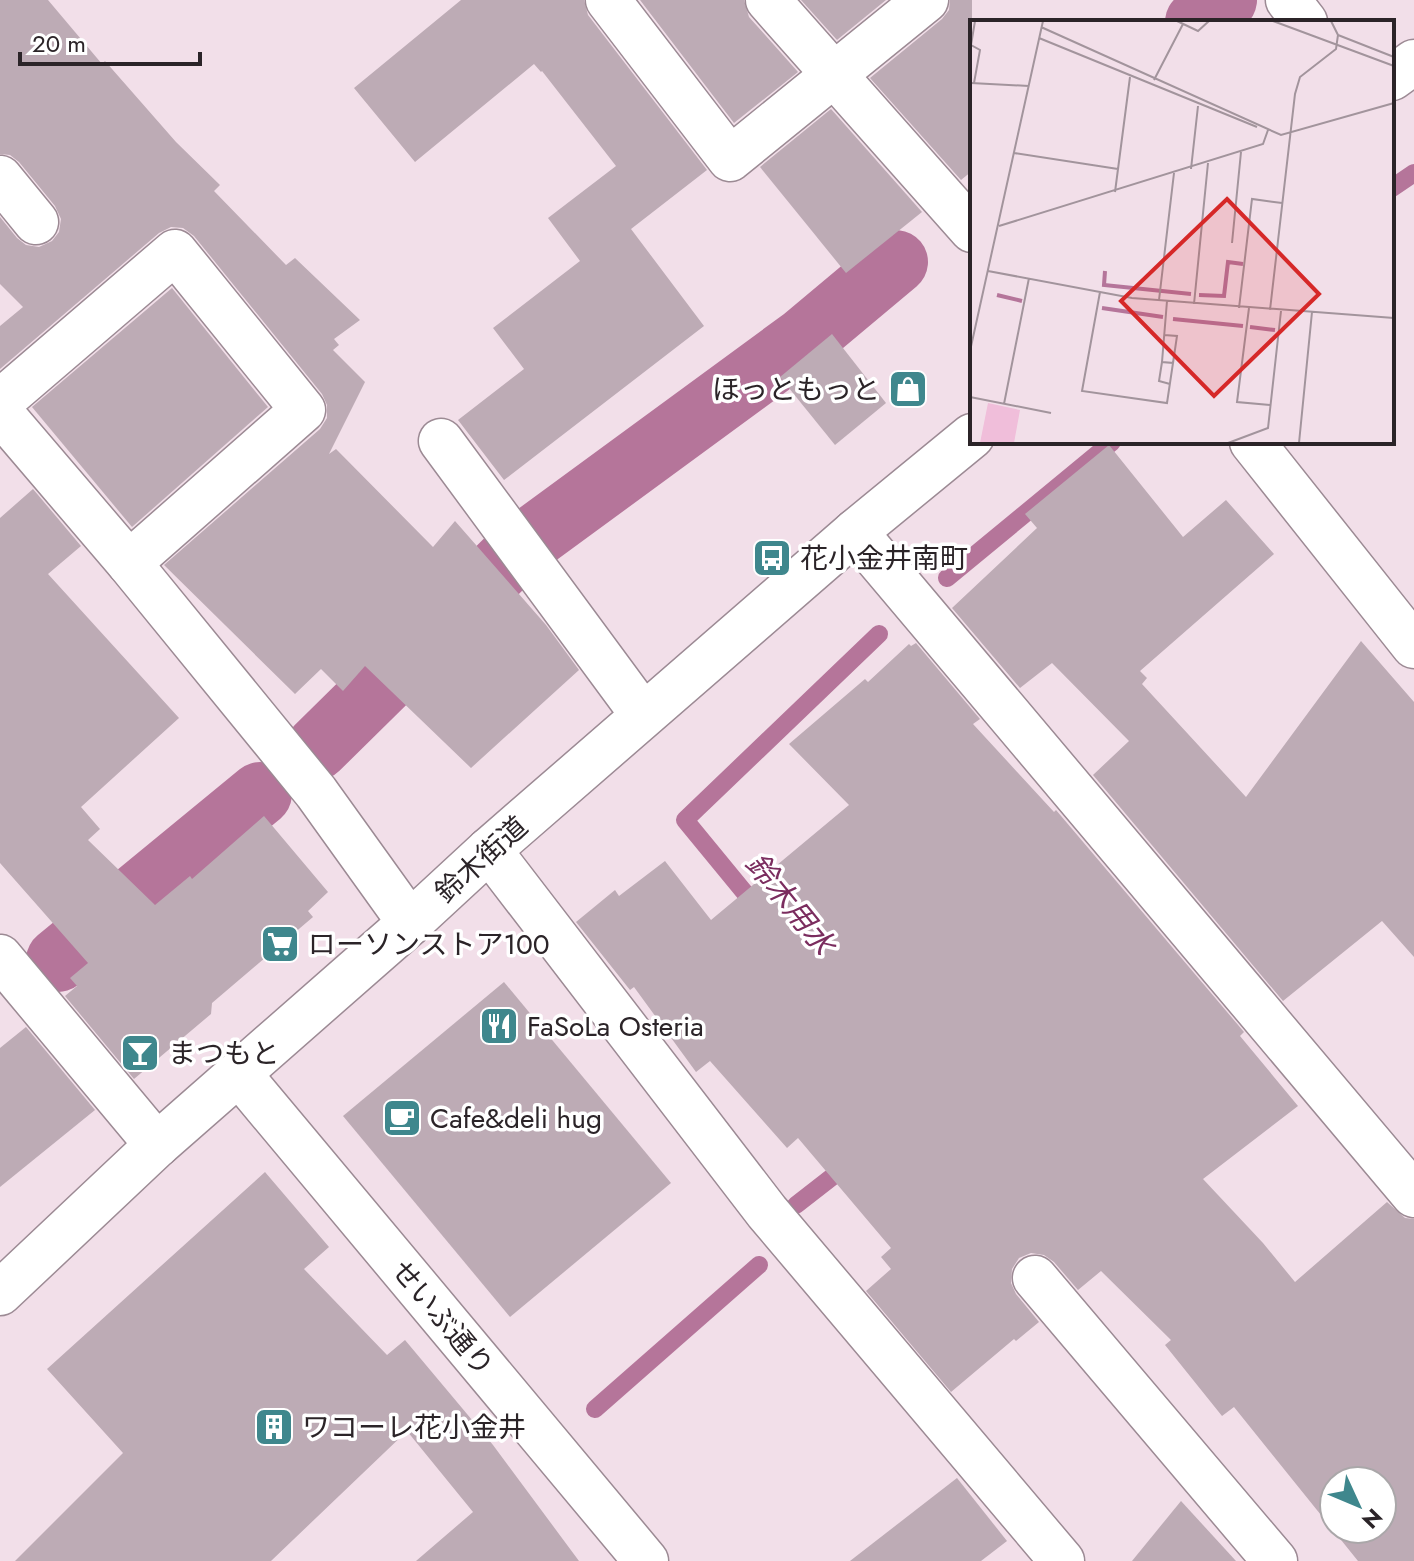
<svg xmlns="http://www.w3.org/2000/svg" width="1414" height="1561" font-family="Jost,'Noto Sans JP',sans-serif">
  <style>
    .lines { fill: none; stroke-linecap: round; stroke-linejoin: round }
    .stream { stroke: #b5759a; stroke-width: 18 }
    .canal { stroke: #b5759a; stroke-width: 64 }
    .building { fill: #bdabb5; fill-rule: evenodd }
    .minor-casing { stroke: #9c8a94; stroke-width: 47 }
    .minor { stroke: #fff; stroke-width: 44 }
    .labels { text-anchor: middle; stroke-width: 7; stroke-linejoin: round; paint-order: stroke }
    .poi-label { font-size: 28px; fill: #2b2428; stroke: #fff; text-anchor: start }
    .street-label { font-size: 28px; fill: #2b2428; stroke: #fff }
    .water-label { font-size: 30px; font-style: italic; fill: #7b2d5f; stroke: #fff }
    .inset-river { fill: none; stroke: #b5759a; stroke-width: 4 }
    .inset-road { fill: none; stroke: #a2949c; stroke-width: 2 }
    .view { fill: #d62828; fill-opacity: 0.15; stroke: #d62828; stroke-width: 4 }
    .inset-edge { fill: none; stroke: #2b2428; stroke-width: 4 }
  </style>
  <rect width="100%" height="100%" fill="#f2dfe9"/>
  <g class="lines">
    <g class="stream">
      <polyline points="1392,188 1414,173"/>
      <polyline points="947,578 1112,442"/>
      <polyline points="759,910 685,820 879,634"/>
      <polyline points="796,1205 850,1163"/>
      <polyline points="595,1409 759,1265"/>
    </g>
    <g class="canal">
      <polyline points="1197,22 1225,0"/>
      <polyline points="317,748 523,545 804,339 896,262"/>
      <polyline points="58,960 260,794"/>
    </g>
  </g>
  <g class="building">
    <polygon points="0,0 48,0 102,64 105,61 176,142 220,185 214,191 286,265 295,258 360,320 334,339 339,345 333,350 365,382 329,454 336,449 433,547 455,521 546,625 579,670 471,768 365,666 343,691 321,669 295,694 164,565 320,429 327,418 327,405 322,394 194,236 183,228 171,227 159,233 0,369 0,326 23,307 0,284 0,217 17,238 26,245 39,247 52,241 59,232 61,219 55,206 19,162 10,155 0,154"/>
    <polygon points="461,0 584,0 588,15 707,170 631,229 704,326 504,480 458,420 524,369 493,328 580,261 548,218 616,166 542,71 541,72 534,64 415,162 354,88"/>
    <polygon points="640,0 744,0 749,17 798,72 734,123"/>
    <polygon points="801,0 886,0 837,40"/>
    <polygon points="950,0 972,0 972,171 961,180 870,78 942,19 949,10"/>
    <polygon points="831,109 922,212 846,273 760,167"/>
    <polygon points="172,288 268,407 132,527 32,407"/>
    <polygon points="832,334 886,403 835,445 780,377"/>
    <polygon points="1109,445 1183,537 1226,500 1274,554 1140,671 1147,678 1142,684 1246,797 1361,641 1414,702 1414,957 1382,921 1283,1001 1093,775 1129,741 1052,663 1020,688 952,608 1037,528 1025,514"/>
    <polygon points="33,489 81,546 48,574 179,718 81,807 100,829 88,840 155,905 190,876 192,879 264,816 328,892 308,911 313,917 212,1003 211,1014 134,1079 65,996 77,986 70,978 88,963 0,863 0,518"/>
    <path d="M916,643L980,719L973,724L1054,812L1056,810L1244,1032L1240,1036L1298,1106L1203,1179L1263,1243L1295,1282L1387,1202L1405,1218L1414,1219V1561H1358L1234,1407L1222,1416L1165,1345L1171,1340L1101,1271L1078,1290L1054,1262L1044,1255L1031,1253L1019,1258L1012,1269L1011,1283L1016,1294L1039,1322L1016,1341L1014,1339L951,1392L866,1291L891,1269L881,1257L891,1248L798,1138L787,1148L710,1061L696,1072L634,987L630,990L576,922L615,890L619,896L665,861L711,920L849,805L789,744L865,679L868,682L909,644L911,646ZM1334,1481H1382V1529H1334Z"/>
    <polygon points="504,982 671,1183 510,1317 343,1116"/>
    <polygon points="26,1027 95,1110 0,1187 0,1048"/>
    <polygon points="265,1172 329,1247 304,1269 387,1355 405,1340 493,1445 579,1561 416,1561 473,1512 407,1431 271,1561 15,1561 123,1453 47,1369"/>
    <polygon points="957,1478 1007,1541 981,1561 850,1561"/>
    <polygon points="1181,1501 1236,1561 1132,1561"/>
  </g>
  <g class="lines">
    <defs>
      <g id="minor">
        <polyline points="608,0 730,159 926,0"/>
        <polyline points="768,0 972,230"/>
        <polyline points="1288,0 1305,22"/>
        <polyline points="1392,78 1414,62"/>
        <polyline points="0,178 36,222"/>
        <polyline points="0,402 175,252 303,410 129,563"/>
        <polyline points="0,412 129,563 316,792 410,923"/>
        <polyline points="441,441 643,715"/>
        <polyline points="1252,442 1414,646"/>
        <polyline points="855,532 1414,1195"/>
        <polyline points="489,850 767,1212 1062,1561"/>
        <polyline points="0,957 157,1145"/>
        <polyline points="239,1074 646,1561"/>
        <polyline points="1035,1278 1275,1561"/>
        <polyline points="0,1293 157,1145 410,923 489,850 855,532 972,436"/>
      </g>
    </defs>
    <use href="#minor" class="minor-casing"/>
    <use href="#minor" class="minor"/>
  </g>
  <defs>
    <symbol id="shop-square" viewBox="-11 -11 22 22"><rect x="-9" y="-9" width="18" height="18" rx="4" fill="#3f878d" stroke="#fff"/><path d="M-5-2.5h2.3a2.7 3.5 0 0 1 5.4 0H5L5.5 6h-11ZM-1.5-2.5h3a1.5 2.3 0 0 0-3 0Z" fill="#fff"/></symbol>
    <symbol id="bus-square" viewBox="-11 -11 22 22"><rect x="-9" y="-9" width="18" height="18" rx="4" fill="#3f878d" stroke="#fff"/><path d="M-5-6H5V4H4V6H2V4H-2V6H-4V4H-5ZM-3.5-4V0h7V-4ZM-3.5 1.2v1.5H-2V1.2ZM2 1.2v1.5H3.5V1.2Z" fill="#fff"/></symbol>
    <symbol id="supermarket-square" viewBox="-11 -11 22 22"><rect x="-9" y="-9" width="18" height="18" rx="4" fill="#3f878d" stroke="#fff"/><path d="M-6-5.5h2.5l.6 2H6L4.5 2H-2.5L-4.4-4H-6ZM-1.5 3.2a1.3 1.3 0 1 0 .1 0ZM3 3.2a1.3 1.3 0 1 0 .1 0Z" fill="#fff"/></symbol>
    <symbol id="restaurant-square" viewBox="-11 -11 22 22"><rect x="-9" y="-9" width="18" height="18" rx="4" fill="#3f878d" stroke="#fff"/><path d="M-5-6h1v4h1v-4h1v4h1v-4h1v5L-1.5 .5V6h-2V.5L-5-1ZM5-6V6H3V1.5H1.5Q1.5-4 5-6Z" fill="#fff"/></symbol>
    <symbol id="bar-square" viewBox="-11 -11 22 22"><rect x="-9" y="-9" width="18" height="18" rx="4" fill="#3f878d" stroke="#fff"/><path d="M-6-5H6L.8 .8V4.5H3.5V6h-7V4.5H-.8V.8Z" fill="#fff"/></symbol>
    <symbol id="cafe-square" viewBox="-11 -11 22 22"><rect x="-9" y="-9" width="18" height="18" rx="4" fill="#3f878d" stroke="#fff"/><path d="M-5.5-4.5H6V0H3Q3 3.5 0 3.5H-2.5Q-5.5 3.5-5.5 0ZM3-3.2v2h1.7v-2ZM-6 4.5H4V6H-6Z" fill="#fff"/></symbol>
    <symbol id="building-square" viewBox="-11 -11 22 22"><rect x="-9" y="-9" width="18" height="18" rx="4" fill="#3f878d" stroke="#fff"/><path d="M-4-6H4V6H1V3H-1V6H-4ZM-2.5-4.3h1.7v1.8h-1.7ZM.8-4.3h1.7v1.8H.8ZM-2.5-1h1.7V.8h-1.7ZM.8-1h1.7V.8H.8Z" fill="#fff"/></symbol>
  </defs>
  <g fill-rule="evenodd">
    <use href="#shop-square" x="886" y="367" width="44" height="44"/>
    <use href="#bus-square" x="750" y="536" width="44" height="44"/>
    <use href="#supermarket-square" x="258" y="922" width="44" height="44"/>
    <use href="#restaurant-square" x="477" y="1004" width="44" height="44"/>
    <use href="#bar-square" x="118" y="1031" width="44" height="44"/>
    <use href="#cafe-square" x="380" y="1096" width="44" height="44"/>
    <use href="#building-square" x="252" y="1405" width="44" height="44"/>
  </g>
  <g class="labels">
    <g class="poi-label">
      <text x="880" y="399" text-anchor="end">ほっともっと</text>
      <text x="800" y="568">花小金井南町</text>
      <text x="308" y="954">ローソンストア100</text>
      <text x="527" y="1036">FaSoLa Osteria</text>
      <text x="168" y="1063">まつもと</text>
      <text x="430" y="1128">Cafe&amp;deli hug</text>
      <text x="302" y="1437">ワコーレ花小金井</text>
    </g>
    <g class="street-label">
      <text transform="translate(481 859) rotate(-42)" y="10">鈴木街道</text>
      <text transform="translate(443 1318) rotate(50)" y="10">せいぶ通り</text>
    </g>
    <g class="water-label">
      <text transform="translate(790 904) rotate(51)" y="10">鈴木用水</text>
    </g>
  </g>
  <g transform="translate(970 20)">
    <rect width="424" height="424" fill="#f2dfe9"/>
    <path d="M18,383L50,390L44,423H10Z" fill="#f0beda"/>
    <path class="inset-river" d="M135,251L134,265L221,274M27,275L52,281M229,275L254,276L258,242L273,244M132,288L193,297M203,299L273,306M280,307L305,310"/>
    <path class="inset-road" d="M207,1L228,11L239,1M303,1L424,46M71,7L311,115L424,83M368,15L424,37M69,18L287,107M184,60L213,4M1,63L59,66M4,63L10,30L1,25L5,1M44,133L148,149M221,149L228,86M145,172L160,57M29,206L293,124L298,110M262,223L271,132M18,251L162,278L424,298M130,272L112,371L197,383L203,343L192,342L197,281M189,280L204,153M224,284L238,143M269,288L282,179L312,183M279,288L267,382L300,385M300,290L325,74L330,57L366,29L368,15L361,1M194,315L207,316L203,343M0,331L73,1M192,342L189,361L200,364M0,377L81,393M34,384L59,258M258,423L298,408L311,291M329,423L342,292"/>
    <path class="view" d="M257,179L349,274L244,376L151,281Z"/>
    <rect width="424" height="424" class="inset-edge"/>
  </g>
  <g transform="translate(1358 1505) rotate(134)"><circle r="38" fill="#ffffff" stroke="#aaa7a9" stroke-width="2"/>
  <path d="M0-6L14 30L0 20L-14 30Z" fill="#3f878d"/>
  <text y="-12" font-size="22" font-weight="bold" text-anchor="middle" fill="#2b2428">N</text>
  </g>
  <path d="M20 52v12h180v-12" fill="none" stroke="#2b2428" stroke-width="4"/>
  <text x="32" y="52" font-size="24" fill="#2b2428" stroke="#ffffff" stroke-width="6" paint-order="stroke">20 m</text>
</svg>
